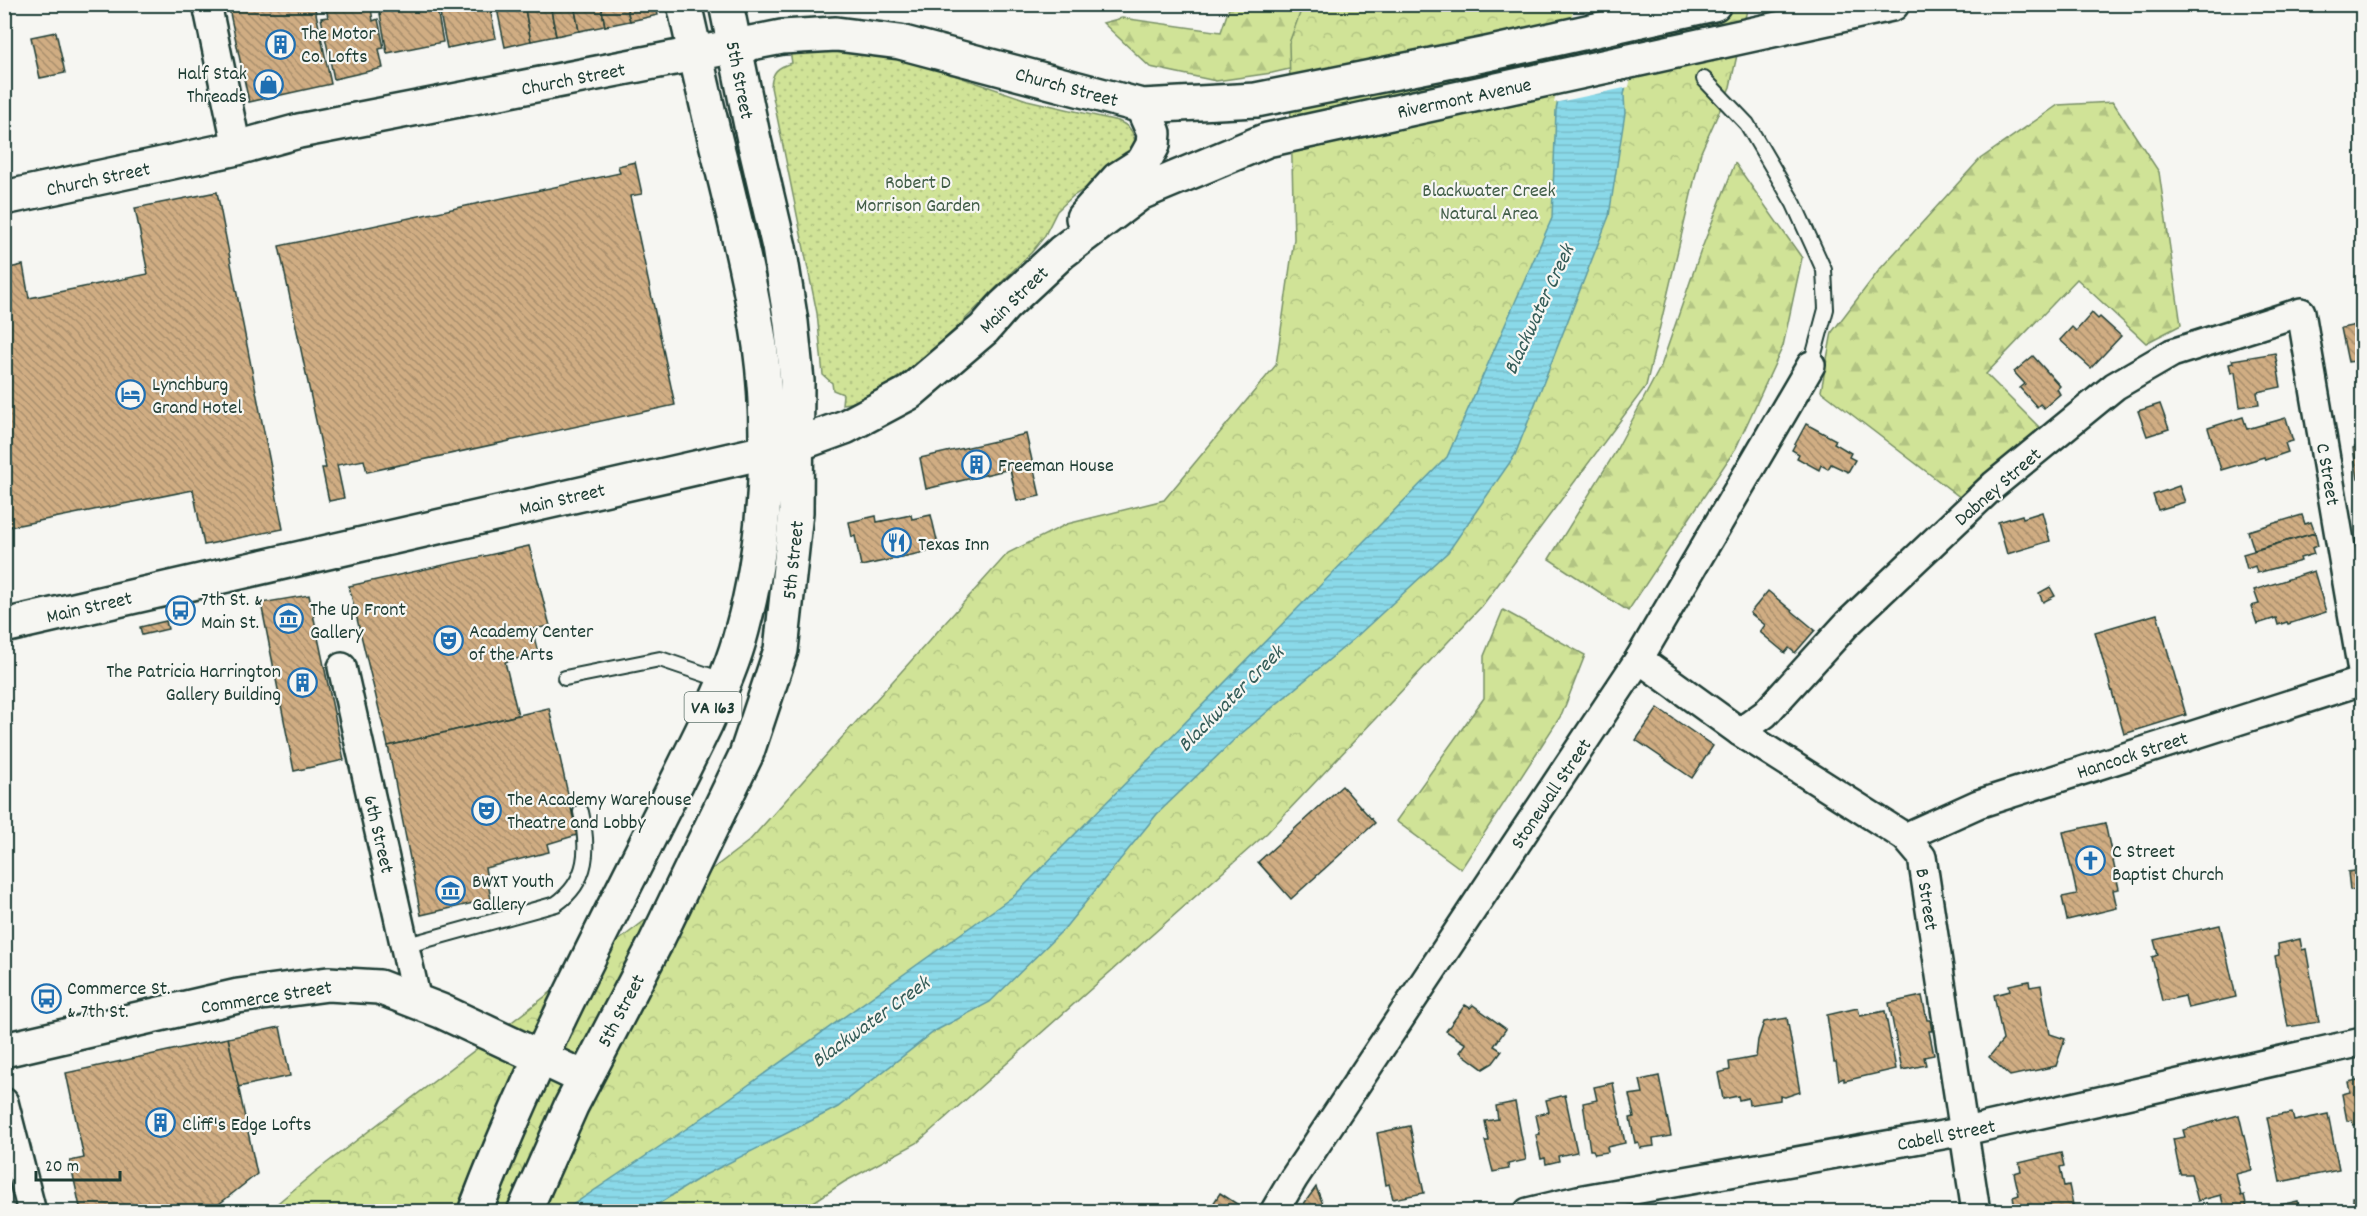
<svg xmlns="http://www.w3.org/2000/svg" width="2367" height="1216" font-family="Dekko,sans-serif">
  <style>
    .forest { fill: url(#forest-firs); stroke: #789066; stroke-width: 1.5 }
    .park { fill: url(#park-crowns); stroke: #789066; stroke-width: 1.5 }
    .garden { fill: url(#garden-dots); stroke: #789066; stroke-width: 1.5 }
    .water { fill: url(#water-rules); stroke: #5f9ba1; stroke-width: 1.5 }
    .pier { fill: #f6f6f2 }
    .building { fill: url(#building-back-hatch); stroke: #1f3d34; stroke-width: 1.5 }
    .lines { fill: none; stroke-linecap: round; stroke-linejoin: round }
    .service-casing { stroke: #1f3d34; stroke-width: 18 }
    .minor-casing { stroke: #1f3d34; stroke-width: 32 }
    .tertiary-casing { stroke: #1f3d34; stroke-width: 38 }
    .secondary-casing { stroke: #1f3d34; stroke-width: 38 }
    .primary-casing { stroke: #1f3d34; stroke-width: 38 }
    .service { stroke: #f6f6f2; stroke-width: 14 }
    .minor { stroke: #f6f6f2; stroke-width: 27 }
    .tertiary { stroke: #f6f6f2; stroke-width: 33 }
    .secondary { stroke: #f6f6f2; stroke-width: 33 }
    .primary { stroke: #f6f6f2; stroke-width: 33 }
    .labels { text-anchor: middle; stroke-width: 4.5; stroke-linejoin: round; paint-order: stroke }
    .shield { fill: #f6f6f2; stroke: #60746d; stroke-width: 1.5 }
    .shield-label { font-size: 18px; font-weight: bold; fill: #1f3d34 }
    .poi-label { font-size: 20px; fill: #1f3d34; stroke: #f6f6f2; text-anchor: start }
    .street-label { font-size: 20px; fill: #1f3d34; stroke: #f6f6f2 }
    .park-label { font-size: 20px; fill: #425e48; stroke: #f6f6f2 }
    .water-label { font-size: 21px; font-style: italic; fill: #345c58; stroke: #f6f6f2 }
  </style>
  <defs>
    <pattern id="forest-firs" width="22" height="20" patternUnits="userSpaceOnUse" patternTransform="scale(1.5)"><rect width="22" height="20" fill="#d0e397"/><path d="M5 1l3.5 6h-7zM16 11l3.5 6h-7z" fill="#b2c483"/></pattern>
    <pattern id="park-crowns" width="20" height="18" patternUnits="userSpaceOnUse" patternTransform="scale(1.5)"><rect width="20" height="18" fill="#d0e397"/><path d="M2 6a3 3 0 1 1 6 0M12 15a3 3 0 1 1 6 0" fill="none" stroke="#b2c483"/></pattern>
    <pattern id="garden-dots" width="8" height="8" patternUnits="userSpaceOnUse" patternTransform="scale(1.5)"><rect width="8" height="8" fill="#d0e397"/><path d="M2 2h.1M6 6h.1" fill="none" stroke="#b2c483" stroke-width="1.8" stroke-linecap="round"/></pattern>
    <pattern id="water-rules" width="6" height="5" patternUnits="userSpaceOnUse" patternTransform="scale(1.5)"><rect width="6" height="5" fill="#8ad9e9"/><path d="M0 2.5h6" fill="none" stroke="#77bbc8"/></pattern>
    <pattern id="building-back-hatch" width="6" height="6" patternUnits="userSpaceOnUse" patternTransform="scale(1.5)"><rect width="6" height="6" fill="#d0ad83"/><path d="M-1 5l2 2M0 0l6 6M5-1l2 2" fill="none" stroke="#a88e6c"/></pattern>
  </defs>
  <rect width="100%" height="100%" fill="#f6f6f2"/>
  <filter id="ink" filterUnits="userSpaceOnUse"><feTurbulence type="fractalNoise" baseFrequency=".0167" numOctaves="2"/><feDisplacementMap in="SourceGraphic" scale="12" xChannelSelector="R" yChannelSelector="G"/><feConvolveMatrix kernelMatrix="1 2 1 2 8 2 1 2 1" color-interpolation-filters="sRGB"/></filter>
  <g filter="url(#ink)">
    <g class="forest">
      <polygon points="1230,5 1568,5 1272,73 1216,81 1150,67 1103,23 1122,18 1221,32"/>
      <polygon points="2113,102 2159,172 2181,325 2146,343 2077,279 1986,374 2040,428 1961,498 1821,391 1832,332 1880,269 1980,159 2058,105"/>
      <polygon points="1735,163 1802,258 1783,346 1736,448 1628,611 1549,559 1613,456 1661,366 1700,253"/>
      <polygon points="1503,610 1585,655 1562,714 1461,869 1396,821 1484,698 1484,656"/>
    </g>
    <polygon class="park" points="1303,5 1748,5 1730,87 1701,152 1646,386 1482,606 1267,833 917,1143 844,1182 800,1211 267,1212 315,1172 749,841 1008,553 1067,524 1164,500 1276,365 1294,239 1289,43"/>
    <path class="garden" d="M819,50L856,52L921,64L1027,100L1118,121C1132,127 1134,133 1136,148L1107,175L1073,196L1057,211L1044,237L1031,253C982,300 939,353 880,389C867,396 857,404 842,404L843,394L833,390L832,383L823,375L817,313L771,87C772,72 777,67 792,63L790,51Z"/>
    <polygon class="water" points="1577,5 1642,5 1624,95 1625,113 1609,216 1515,455 1448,552 1356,637 1235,739 1157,814 1064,929 990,1002 935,1031 838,1107 703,1176 647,1211 562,1212 695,1123 1015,895 1447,457 1552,218 1556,110"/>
    <polygon class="pier" points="1645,4 1629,87 1554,103 1573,11 1603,5"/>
    <g class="building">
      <polygon points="228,4 314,4 331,84 249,102"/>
      <polygon points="325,4 365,4 366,9 371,8 373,21 378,19 384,48 379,49 383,68 334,79 321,18 328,17"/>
      <polygon points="398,4 436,4 443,42 387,53 379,8"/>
      <polygon points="438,4 489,4 496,38 447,48"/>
      <polygon points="496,4 524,4 531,41 505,47"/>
      <polygon points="524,4 550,4 556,36 531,41"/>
      <polygon points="550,4 574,4 579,31 556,36"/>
      <polygon points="574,4 601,4 605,26 579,31"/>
      <polygon points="601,4 626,4 630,21 605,26"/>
      <polygon points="626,4 655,4 658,15 630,21"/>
      <polygon points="56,32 65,73 40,78 31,37"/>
      <polygon points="635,162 642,194 630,196 675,405 367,472 364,460 337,465 344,498 329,501 322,468 326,468 279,246 620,173 618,166"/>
      <polygon points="217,192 283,529 204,545 193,490 4,528 4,269 23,265 29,298 148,274 135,208"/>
      <polygon points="2092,313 2098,319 2100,317 2121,336 2091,368 2060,340 2072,327 2076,331"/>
      <polygon points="2362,324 2362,362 2356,364 2356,361 2348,362 2341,328"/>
      <polygon points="2275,353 2281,387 2257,392 2259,404 2240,407 2235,372 2231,373 2229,364 2233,363 2232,360"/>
      <polygon points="2033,356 2060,386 2057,389 2060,394 2044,408 2040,404 2037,407 2020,388 2025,384 2014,372"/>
      <polygon points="2160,404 2169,429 2147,436 2138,411"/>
      <polygon points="2243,417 2247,429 2286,418 2293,441 2285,443 2288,452 2265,460 2264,457 2221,470 2208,428"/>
      <polygon points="1806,424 1836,440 1834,443 1851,453 1849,457 1855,460 1848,472 1831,464 1828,469 1821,465 1819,470 1797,458 1799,454 1792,450"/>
      <polygon points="1026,434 1040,496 1017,501 1010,469 926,489 920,458"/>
      <polygon points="2362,444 2362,478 2358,479 2353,448"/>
      <polygon points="2179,486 2185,502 2158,510 2153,495"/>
      <polygon points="2042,512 2050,541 2007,554 1998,522 2022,515 2023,518"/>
      <polygon points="911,515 912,519 931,515 939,549 861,566 855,536 852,537 849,522 876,516 877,522"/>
      <polygon points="2302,515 2305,524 2311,522 2315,533 2254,550 2248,531"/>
      <polygon points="2315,533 2318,546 2312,548 2314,554 2300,558 2301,561 2257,573 2255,566 2247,569 2243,554"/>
      <polygon points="529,546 550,626 532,629 538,653 505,662 518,715 388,746 349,586"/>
      <polygon points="2314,571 2326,612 2288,624 2287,622 2278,625 2276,618 2257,624 2251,606 2259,604 2254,590"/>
      <polygon points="2050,587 2055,596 2043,602 2039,593"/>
      <polygon points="1768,591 1815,630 1795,653 1789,648 1785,653 1760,632 1765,625 1750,613"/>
      <polygon points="309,595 344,760 294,771 261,603"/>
      <polygon points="2157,614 2186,715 2124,734 2095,632"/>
      <polygon points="166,621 168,629 142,635 140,627"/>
      <polygon points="549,708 577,835 547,844 549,852 485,868 491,899 421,915 388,746"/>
      <polygon points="1658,708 1713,746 1692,778 1636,740"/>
      <polygon points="1342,786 1375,823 1291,899 1258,862"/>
      <polygon points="2105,823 2119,889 2113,890 2117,908 2067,920 2062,897 2077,894 2063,832"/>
      <polygon points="2362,870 2362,888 2350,890 2348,872"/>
      <polygon points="2220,925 2236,997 2188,1008 2185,996 2162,1001 2152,957 2158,955 2154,940"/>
      <polygon points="2300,939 2302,950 2306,949 2319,1022 2288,1027 2275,956 2279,955 2278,944"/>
      <polygon points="2029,981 2030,987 2041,985 2050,1034 2065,1039 2056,1066 2010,1076 1989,1057 2003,1040 1994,995 2010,991 2009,985"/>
      <polygon points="1922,996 1927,1020 1930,1020 1932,1031 1929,1031 1934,1055 1924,1057 1926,1065 1902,1070 1889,1003"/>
      <polygon points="1465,1005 1470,1008 1473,1005 1506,1029 1494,1046 1502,1051 1493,1063 1483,1069 1460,1052 1466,1044 1446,1031"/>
      <polygon points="1858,1008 1860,1016 1885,1011 1896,1069 1844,1081 1844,1078 1839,1080 1836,1062 1834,1062 1827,1015"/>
      <polygon points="1787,1018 1800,1092 1785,1097 1780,1096 1780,1100 1749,1105 1748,1098 1739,1100 1738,1096 1723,1099 1718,1073 1730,1070 1729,1062 1756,1057 1758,1040 1764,1022"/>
      <polygon points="280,1027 290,1076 238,1087 228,1038"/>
      <polygon points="228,1038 257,1174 209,1212 81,1212 70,1161 84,1158 66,1073"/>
      <polygon points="1659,1076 1671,1136 1653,1139 1654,1146 1640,1148 1638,1142 1635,1143 1630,1118 1634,1117 1629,1095 1643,1093 1640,1080"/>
      <polygon points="2362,1079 2362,1123 2353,1125 2352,1120 2347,1121 2342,1094 2350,1092 2348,1082"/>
      <polygon points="1613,1083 1625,1143 1607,1147 1608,1152 1595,1154 1593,1150 1590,1150 1583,1103 1597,1100 1594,1087"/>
      <polygon points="1565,1095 1577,1152 1558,1156 1559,1161 1546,1164 1545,1158 1541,1159 1536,1135 1540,1134 1536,1115 1549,1112 1546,1100"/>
      <polygon points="1515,1102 1526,1160 1508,1164 1509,1169 1493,1172 1485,1141 1489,1141 1485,1121 1498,1119 1496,1106"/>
      <polygon points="2292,1113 2294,1121 2328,1114 2339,1170 2280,1182 2267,1117"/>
      <polygon points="2239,1115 2252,1170 2236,1174 2241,1196 2244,1195 2248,1212 2225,1212 2221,1195 2198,1201 2191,1174 2180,1174 2173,1139 2185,1137 2183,1130"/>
      <polygon points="1410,1126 1424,1193 1393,1199 1389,1184 1386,1185 1377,1133"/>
      <polygon points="2061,1153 2064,1166 2060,1167 2064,1186 2069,1185 2074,1210 2082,1208 2082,1212 2016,1212 2013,1197 2019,1195 2014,1173 2021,1171 2019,1163"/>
      <polygon points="1316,1187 1326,1212 1298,1212"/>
      <polygon points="1220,1193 1240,1206 1236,1212 1208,1212"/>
      <polygon points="2353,1197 2361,1197 2362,1209 2353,1209"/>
      <polygon points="2298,1201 2300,1212 2273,1212 2272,1207"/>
    </g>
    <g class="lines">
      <defs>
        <g id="service">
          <polyline points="1704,79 1747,124 1794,204 1824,270 1826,309 1811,365"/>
          <polyline points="565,678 660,659 725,681"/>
          <path d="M404,946L556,904C589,881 589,848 581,812"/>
        </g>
        <g id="minor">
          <polyline points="207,4 237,148"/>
          <polyline points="1639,659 1740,732 1905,837 1922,857 1976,1212"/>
          <polyline points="342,667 417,1001"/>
          <polyline points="1740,732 1765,714 1847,624 1994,485 2115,386 2172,353 2301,312 2362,671"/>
          <polyline points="1905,837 1978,804 2362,681"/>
          <polyline points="4,1102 32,1212"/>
          <polyline points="1274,1212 1294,1178 1639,659 1811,365"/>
          <polyline points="1528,1212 1578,1200 1965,1131 2362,1042"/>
        </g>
        <polyline id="tertiary" points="4,1050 238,996 328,984 379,987 441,1011 584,1078"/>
        <g id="secondary">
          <polyline points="4,198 237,148 299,131 782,37 836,34 900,42 1142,106 1256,100 1487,54 1714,4"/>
          <polyline points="1083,218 1118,179 1143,163 1153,145 1154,133 1142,106"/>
          <polyline points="798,444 845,427 909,393 984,329 1004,306 1062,252 1140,193 1267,140 1892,4"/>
        </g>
        <g id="primary">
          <polyline points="4,626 787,447"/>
          <path d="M475,1212C539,1043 628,884 706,723C720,692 734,662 742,630C766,544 772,434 760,346C751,283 735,221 720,159C707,108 696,56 684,4"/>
          <polyline points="524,1212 571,1106 655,944 746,755 781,650 796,512 797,381 791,322 779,247 754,140 726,4"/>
        </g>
      </defs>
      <use href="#service" class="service-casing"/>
      <use href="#minor" class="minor-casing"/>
      <use href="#tertiary" class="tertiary-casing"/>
      <use href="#secondary" class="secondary-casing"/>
      <use href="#primary" class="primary-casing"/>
      <use href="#service" class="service"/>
      <use href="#minor" class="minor"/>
      <use href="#tertiary" class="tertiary"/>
      <use href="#secondary" class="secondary"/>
      <use href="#primary" class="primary"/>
    </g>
  </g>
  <defs>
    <symbol id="building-ring" viewBox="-11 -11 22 22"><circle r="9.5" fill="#f6f6f2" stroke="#1f6fb2" stroke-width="1.5"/><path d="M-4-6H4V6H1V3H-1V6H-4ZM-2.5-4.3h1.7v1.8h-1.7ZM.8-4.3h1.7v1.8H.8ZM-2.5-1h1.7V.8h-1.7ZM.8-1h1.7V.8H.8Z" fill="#1f6fb2"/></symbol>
    <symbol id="shop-ring" viewBox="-11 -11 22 22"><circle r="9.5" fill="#f6f6f2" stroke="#1f6fb2" stroke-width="1.5"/><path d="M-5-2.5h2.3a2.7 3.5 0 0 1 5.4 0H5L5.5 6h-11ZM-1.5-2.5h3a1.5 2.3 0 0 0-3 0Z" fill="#1f6fb2"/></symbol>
    <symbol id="hotel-ring" viewBox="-11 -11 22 22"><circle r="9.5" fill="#f6f6f2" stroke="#1f6fb2" stroke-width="1.5"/><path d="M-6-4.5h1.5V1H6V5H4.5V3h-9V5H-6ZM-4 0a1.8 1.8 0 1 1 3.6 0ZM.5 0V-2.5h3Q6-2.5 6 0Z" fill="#1f6fb2"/></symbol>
    <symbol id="restaurant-ring" viewBox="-11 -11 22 22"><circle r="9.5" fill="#f6f6f2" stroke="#1f6fb2" stroke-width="1.5"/><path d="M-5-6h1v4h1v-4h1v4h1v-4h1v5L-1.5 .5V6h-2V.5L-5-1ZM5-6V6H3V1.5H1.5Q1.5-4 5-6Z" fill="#1f6fb2"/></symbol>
    <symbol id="bus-ring" viewBox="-11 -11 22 22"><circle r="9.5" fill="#f6f6f2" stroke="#1f6fb2" stroke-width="1.5"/><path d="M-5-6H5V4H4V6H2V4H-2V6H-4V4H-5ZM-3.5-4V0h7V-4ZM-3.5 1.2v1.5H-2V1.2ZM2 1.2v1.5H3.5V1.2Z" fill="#1f6fb2"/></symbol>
    <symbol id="museum-ring" viewBox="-11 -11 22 22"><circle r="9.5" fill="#f6f6f2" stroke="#1f6fb2" stroke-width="1.5"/><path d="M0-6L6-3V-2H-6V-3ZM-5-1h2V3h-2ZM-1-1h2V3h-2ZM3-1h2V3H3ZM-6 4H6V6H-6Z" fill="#1f6fb2"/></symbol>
    <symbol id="theatre-ring" viewBox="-11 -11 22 22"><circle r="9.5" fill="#f6f6f2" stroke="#1f6fb2" stroke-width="1.5"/><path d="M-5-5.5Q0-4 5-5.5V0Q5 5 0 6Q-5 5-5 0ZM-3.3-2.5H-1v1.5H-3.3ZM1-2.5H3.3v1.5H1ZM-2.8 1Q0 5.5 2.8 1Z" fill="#1f6fb2"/></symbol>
    <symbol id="church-ring" viewBox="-11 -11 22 22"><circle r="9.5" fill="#f6f6f2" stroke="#1f6fb2" stroke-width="1.5"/><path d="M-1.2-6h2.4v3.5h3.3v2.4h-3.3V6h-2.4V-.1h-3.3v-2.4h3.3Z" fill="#1f6fb2"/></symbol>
  </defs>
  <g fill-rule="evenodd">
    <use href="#building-ring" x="264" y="28" width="33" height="33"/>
    <use href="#shop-ring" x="252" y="68" width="33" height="33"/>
    <use href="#hotel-ring" x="114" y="378" width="33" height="33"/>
    <use href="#building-ring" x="960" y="448" width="33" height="33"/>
    <use href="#restaurant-ring" x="880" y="526" width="33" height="33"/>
    <use href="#bus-ring" x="164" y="594" width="33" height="33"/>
    <use href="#museum-ring" x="272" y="602" width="33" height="33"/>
    <use href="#theatre-ring" x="432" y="624" width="33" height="33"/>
    <use href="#building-ring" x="286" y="666" width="33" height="33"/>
    <use href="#theatre-ring" x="470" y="794" width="33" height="33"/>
    <use href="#church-ring" x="2074" y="844" width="33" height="33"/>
    <use href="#museum-ring" x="434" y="874" width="33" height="33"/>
    <use href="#bus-ring" x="30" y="982" width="33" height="33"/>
    <use href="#building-ring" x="144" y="1106" width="33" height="33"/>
  </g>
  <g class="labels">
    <rect class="shield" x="684.5" y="692" width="57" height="30" rx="4.5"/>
    <g class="shield-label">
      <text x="713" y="713">VA 163</text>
    </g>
    <g class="poi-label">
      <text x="301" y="39">The Motor<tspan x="301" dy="23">Co. Lofts</tspan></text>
      <text x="247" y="79" text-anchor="end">Half Stak<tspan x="247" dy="23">Threads</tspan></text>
      <text x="152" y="390">Lynchburg<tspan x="152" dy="23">Grand Hotel</tspan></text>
      <text x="998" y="471">Freeman House</text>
      <text x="918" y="550">Texas Inn</text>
      <text x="201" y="605">7th St. &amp;<tspan x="201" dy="23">Main St.</tspan></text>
      <text x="310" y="615">The Up Front<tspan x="310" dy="23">Gallery</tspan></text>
      <text x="469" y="637">Academy Center<tspan x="469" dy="23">of the Arts</tspan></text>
      <text x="281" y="677" text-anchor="end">The Patricia Harrington<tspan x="281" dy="23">Gallery Building</tspan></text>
      <text x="507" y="805">The Academy Warehouse<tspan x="507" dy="23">Theatre and Lobby</tspan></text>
      <text x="2112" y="857">C Street<tspan x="2112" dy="23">Baptist Church</tspan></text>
      <text x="472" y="887">BWXT Youth<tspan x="472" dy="23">Gallery</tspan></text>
      <text x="67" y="994">Commerce St.<tspan x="67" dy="23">&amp; 7th St.</tspan></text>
      <text x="182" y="1130">Cliff's Edge Lofts</text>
    </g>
    <g class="street-label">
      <text transform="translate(573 78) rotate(-11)" y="7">Church Street</text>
      <text transform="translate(741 80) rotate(79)" y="7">5th Street</text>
      <text transform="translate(1067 86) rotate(15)" y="7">Church Street</text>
      <text transform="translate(1464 97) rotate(-12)" y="7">Rivermont Avenue</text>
      <text transform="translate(98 178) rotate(-12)" y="7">Church Street</text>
      <text transform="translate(1013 299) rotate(-44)" y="7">Main Street</text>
      <text transform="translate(2329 474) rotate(80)" y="7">C Street</text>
      <text transform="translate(1997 486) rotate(-41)" y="7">Dabney Street</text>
      <text transform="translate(562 498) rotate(-13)" y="7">Main Street</text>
      <text transform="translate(792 560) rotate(-84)" y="7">5th Street</text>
      <text transform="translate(89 606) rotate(-13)" y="7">Main Street</text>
      <text transform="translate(2132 754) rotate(-18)" y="7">Hancock Street</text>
      <text transform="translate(1550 793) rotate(-56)" y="7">Stonewall Street</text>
      <text transform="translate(380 834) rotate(77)" y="7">6th Street</text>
      <text transform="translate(1928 899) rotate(81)" y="7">B Street</text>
      <text transform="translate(266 996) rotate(-9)" y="7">Commerce Street</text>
      <text transform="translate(620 1010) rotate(-62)" y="7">5th Street</text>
      <text transform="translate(1946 1134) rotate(-11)" y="7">Cabell Street</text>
    </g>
    <g class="park-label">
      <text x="918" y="188">Robert D<tspan x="918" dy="23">Morrison Garden</tspan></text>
      <text x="1489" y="196">Blackwater Creek<tspan x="1489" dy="23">Natural Area</tspan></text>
    </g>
    <g class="water-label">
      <text transform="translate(1538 309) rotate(-65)" y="7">Blackwater Creek</text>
      <text transform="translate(1230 698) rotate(-45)" y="7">Blackwater Creek</text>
      <text transform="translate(870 1021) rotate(-36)" y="7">Blackwater Creek</text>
    </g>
  </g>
  <rect width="2367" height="1216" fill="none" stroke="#f6f6f2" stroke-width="24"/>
  <rect x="12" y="12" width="2343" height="1192" fill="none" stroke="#1f3d34" stroke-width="2" filter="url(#ink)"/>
  <path d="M36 1171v9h84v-9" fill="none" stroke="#1f3d34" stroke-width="3"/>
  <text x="45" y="1171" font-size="18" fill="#1f3d34" stroke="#f6f6f2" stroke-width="4.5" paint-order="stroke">20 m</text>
</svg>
